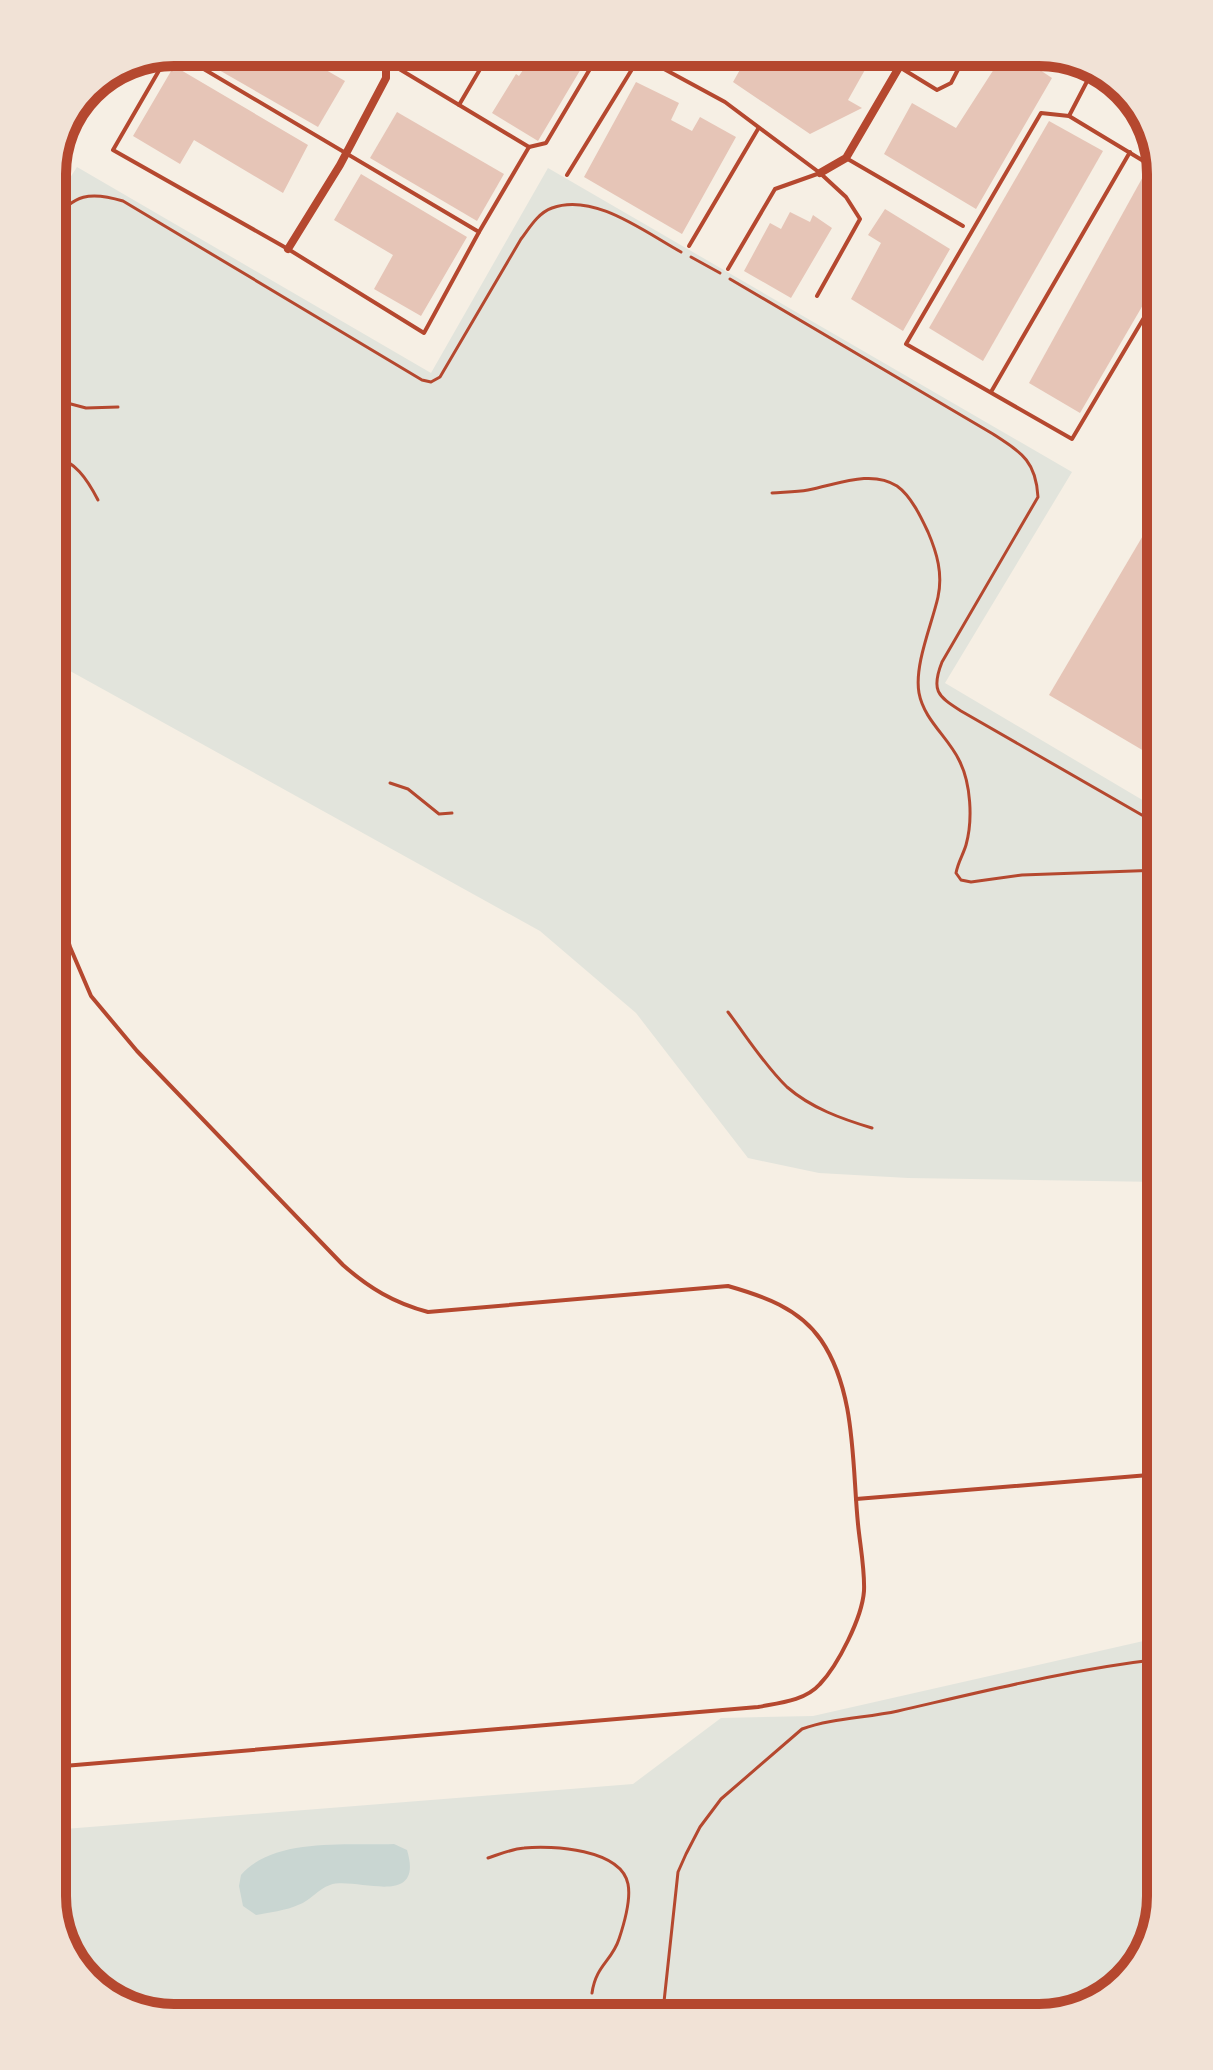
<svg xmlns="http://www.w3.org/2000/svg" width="1213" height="2070" font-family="Signika,sans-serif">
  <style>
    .green { fill: #e2e4dc }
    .water { fill: #c9d6d2 }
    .building { fill: #e6c5b7 }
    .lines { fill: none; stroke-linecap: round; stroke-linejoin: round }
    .path { stroke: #b5482f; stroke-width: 3 }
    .service { stroke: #b5482f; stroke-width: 4 }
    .minor { stroke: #b5482f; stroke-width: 8 }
    .rim { fill: none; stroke: #b5482f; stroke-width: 10 }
  </style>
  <rect width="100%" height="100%" fill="#f6efe4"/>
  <g class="green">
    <polygon points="77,167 431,373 548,168 1072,472 945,683 1161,811 1161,1182 908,1178 819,1173 748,1158 636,1013 540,931 52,661 52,206"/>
    <polygon points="1161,1637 1161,1896 1141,1963 1092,2006 1039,2018 167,2018 107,1998 64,1949 52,1896 52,1830 633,1784 721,1718 813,1716"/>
  </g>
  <path class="water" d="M394,1844L407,1850C425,1910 355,1876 330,1885C318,1889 310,1901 298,1905C288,1910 267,1913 256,1915L243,1906L239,1886L241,1875C274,1837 347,1846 394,1844Z"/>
  <g class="building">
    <polygon points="201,52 295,52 345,81 318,127 198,58"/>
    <polygon points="527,52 591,52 538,141 492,113 516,74 519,76 531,58 526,55"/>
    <polygon points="750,52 840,52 866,68 848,100 862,108 810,134 733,82"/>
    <polygon points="1005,52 1013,52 1052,78 976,209 884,154 912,103 956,128"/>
    <polygon points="174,66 308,145 283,193 194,140 180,164 133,136"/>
    <polygon points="636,82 679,103 671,120 692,131 700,117 736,137 682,234 584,177"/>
    <polygon points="397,112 504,174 477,221 370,158"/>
    <polygon points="1049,121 1103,151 983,361 929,328"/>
    <polygon points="1145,173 1161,183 1161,274 1080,413 1029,383"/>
    <polygon points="361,174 467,237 421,316 374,289 393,255 334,220"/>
    <polygon points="885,209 950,249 903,331 851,299 881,243 868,235"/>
    <polygon points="790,212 810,222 813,215 832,228 791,298 744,271 770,223 781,229"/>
    <polygon points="1161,505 1161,761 1049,695"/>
  </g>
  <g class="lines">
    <g class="path">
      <path d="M52,222C74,194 90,191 123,201L422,380L431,382L440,377L521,239C530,227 538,213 552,208C594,192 646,233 681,252"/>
      <polyline points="691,257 720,273"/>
      <path d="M730,279L993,434C1022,453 1036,461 1038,497L942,662C931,690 937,696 961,711L1161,826"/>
      <polyline points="52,399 86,408 118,407"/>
      <path d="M52,454C76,463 86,477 98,500"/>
      <path d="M772,493C784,492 796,492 808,490C836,485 871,469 897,486C911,496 921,517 928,532C937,553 943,574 938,597C932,624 914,665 919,693C924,720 948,737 959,760C971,783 973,820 966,845C963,855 958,862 956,873L961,880L971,882L1022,875L1161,870"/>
      <polyline points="390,783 408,789 439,814 452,813"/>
      <path d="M728,1012C747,1037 765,1066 787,1087C811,1108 842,1119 872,1128"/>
      <path d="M488,1858C500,1854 512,1849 524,1848C552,1845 621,1849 628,1884C631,1899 624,1924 619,1939C612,1961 596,1965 592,1993"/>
      <path d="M660,2015L663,2011L678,1872L686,1854L700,1827L721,1799L802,1729C832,1718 866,1718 898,1711C985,1691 1072,1669 1161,1659"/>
    </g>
    <g class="service">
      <polyline points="366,52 386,61 529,147 479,232"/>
      <polyline points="168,55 113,150 288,249 424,333 479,232 175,52"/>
      <polyline points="901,68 937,90 951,83 967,52"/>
      <polyline points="459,105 486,59 474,52"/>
      <polyline points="1069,116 1094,68"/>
      <polyline points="529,147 546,143 600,52"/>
      <polyline points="846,158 963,226"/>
      <polyline points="1160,171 1069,116 1041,113 906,344 1072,439 1161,289"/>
      <polyline points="567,175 634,66 653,63 725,102 820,173 846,197 860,219 817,296"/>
      <polyline points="689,246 758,129"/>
      <polyline points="728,269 775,189 820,173"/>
      <polyline points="991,392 1130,152"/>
      <polyline points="856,1499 1161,1474"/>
      <path d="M52,1767L758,1707C779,1703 805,1701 820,1684C838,1665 862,1618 864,1591C865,1570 860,1545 858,1524C852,1464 856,1391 821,1340C799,1308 763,1296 728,1286L428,1312C394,1303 369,1288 343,1265L137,1051L91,996L70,947L52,885"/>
      <path d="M426,2005C455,2010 484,2012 513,2011C546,2010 629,1988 651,2018"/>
    </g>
    <g class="minor">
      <polyline points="820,173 846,158 908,52"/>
      <polyline points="288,249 340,165 386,78 386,52"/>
    </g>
  </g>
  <path d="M0 0H1213V2070H0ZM174 66H1039A108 108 0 0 1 1147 174V1896A108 108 0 0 1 1039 2004H174A108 108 0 0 1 66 1896V174A108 108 0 0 1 174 66Z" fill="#f1e2d6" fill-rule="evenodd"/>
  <path class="rim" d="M174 66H1039A108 108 0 0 1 1147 174V1896A108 108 0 0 1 1039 2004H174A108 108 0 0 1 66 1896V174A108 108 0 0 1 174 66Z"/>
</svg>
